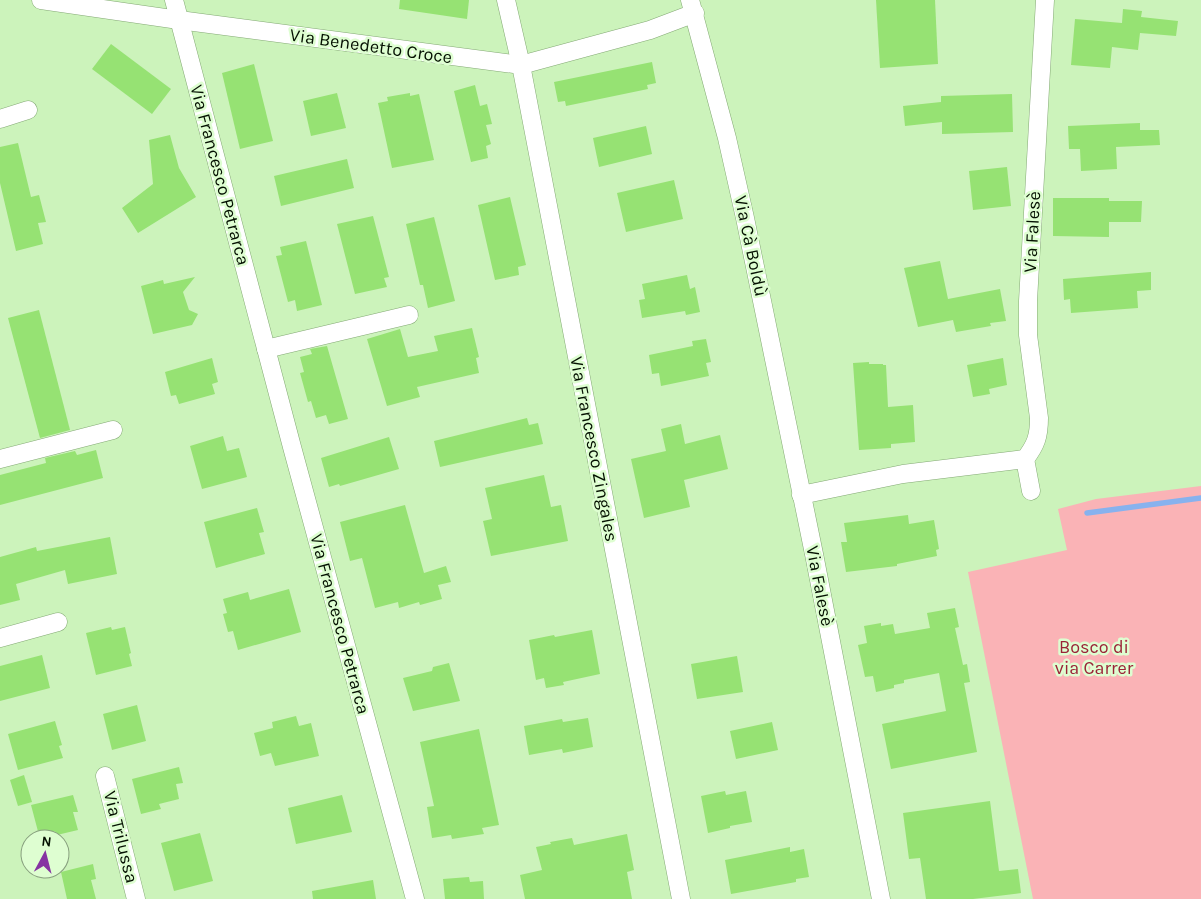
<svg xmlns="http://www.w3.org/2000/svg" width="1201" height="899" font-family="Karla,sans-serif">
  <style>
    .green { fill: #fab3b6 }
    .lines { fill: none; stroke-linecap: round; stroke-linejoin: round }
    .stream { stroke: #87b2ee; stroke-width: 5.5 }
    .building { fill: #96e273 }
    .minor-casing { stroke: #84a975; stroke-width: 19 }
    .minor { stroke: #fff; stroke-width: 18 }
    .labels { text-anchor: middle; stroke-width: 5; stroke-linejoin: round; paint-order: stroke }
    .street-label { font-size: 18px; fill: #041001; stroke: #defed1 }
    .park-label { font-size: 18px; fill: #9a2337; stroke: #defed1 }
  </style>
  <rect width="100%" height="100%" fill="#ccf3bb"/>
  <polygon class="green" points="1201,486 1201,899 1033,899 968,572 1067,550 1058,509 1096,499"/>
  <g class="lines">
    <polyline class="stream" points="1087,513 1201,498"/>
  </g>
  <g class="building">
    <polygon points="400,0 469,0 467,19 399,9"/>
    <polygon points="876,0 935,0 938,64 880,68"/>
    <polygon points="1123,9 1142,11 1141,17 1178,21 1176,36 1140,33 1138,50 1112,47 1110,68 1071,65 1075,19 1122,23"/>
    <polygon points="111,44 171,89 152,114 92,69"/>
    <polygon points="652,62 656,83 647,85 648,89 566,106 565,101 558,102 554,82"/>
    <polygon points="254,64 273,141 240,149 222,73"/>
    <polygon points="475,85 480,106 487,104 492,124 486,125 491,144 486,146 488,158 471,162 454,91"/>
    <polygon points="337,93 346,128 311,136 303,101"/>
    <polygon points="410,93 410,96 419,94 434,160 392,168 378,103 388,101 387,97"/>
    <polygon points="1012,94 1013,132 942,134 942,122 905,126 903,106 941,102 941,96"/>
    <polygon points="1140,123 1140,130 1159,130 1160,145 1116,147 1117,169 1081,171 1080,149 1069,149 1068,126"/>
    <polygon points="646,126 652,154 599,167 593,138"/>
    <polygon points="170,135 179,168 196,197 138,233 122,208 153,184 149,140"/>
    <polygon points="18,143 31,197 39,195 46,222 38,223 43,244 16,251 0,183 0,147"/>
    <polygon points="347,159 354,188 281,206 274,176"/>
    <polygon points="1007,167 1011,206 973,210 969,171"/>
    <polygon points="674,180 683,219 626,232 617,193"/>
    <polygon points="510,197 526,265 518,267 519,275 495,280 478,205"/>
    <polygon points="1053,198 1109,198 1109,201 1142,201 1141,222 1109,222 1109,237 1053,236"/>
    <polygon points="373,216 389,277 384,278 387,287 355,294 337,224"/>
    <polygon points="434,217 455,301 428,308 423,285 420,285 406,224"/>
    <polygon points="306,241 322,305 297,311 295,300 288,302 276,256 282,255 280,247"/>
    <polygon points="940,261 948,299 1000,289 1006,321 990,323 991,326 956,332 953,320 918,327 904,268"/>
    <polygon points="1151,272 1151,290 1137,291 1138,308 1071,313 1070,299 1064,300 1063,279"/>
    <polygon points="687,275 690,289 695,287 700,312 686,315 685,311 642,318 639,300 645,299 642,284"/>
    <polygon points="195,277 183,292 189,310 198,314 192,325 153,334 141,286 163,280 164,284"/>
    <polygon points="39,310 70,430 40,438 8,318"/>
    <polygon points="472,328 479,357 476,358 479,373 417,387 420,397 387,406 367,339 400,329 408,357 438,351 434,336"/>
    <polygon points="706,339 711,362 706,363 709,376 661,386 659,373 652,374 649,355 693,346 692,341"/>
    <polygon points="327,346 348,419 329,424 326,415 316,418 311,401 308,402 300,373 304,372 300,357 312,354 310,349"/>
    <polygon points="212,358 218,382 212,384 215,394 179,404 176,395 171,396 165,372"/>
    <polygon points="1003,358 1007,385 989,389 990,394 973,397 967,365"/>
    <polygon points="869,362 869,364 883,364 883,365 886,365 888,407 913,405 915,442 891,444 891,448 859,450 853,363"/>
    <polygon points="527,418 529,425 538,423 543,444 440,467 434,441"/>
    <polygon points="681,424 685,444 720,435 728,469 684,480 690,507 644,518 631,459 666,451 661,429"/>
    <polygon points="223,436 227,451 239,448 247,477 202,489 190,446"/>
    <polygon points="389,437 399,469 340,486 339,484 329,487 321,458"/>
    <polygon points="96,450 103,478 0,505 0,475 46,463 45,458 75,451 77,455"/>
    <polygon points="544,475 551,507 561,505 568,541 491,556 483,521 492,519 485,488"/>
    <polygon points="405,505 424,573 446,566 451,582 438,585 442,599 420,605 419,602 399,608 398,602 375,608 362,558 350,561 340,522"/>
    <polygon points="257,508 264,532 259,533 265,554 216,568 204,522"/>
    <polygon points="908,515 909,524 934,520 939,549 936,550 937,556 897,564 897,566 846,572 841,542 847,542 844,523"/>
    <polygon points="110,537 117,574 68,584 65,570 16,584 20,600 0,605 0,557 36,547 37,551"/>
    <polygon points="289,589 301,632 238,650 233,631 228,632 223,614 227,613 223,599 248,592 250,600"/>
    <polygon points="955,608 959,627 955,628 963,665 967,664 970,682 964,683 977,752 891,769 882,724 946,711 939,673 904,680 904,683 894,685 894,688 876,692 873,676 865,677 858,645 867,643 864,626 881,623 881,626 893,624 895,634 930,628 927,613"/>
    <polygon points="111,627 112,630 125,627 131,653 129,654 132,666 96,675 86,633"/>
    <polygon points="592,630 600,674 563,682 564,685 546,688 544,678 536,680 529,640 554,635 555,637"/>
    <polygon points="42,655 50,688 0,701 0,666"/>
    <polygon points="737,656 743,692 697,699 691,664"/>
    <polygon points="449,663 460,701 413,711 403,678 432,671 433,667"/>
    <polygon points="137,705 146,741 112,750 103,714"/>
    <polygon points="296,716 299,726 311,723 319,756 275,766 271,753 260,756 254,733 273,728 272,722"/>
    <polygon points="588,718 593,747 563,753 562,749 529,755 524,726 562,719 563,722"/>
    <polygon points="55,721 62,745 59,746 63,758 18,770 8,734"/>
    <polygon points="772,722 778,750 736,759 730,731"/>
    <polygon points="479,729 499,825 482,828 484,834 452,839 451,835 432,838 427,807 434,806 420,742"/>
    <polygon points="179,767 183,783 176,784 179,799 159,804 161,809 141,814 132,779"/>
    <polygon points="24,775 32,802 18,806 10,780"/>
    <polygon points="725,791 726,795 746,791 752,822 730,826 730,828 708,833 701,796"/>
    <polygon points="73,795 78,812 73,812 78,830 40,839 31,805"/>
    <polygon points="342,795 352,832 296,844 288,808"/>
    <polygon points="990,801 999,871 1018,869 1021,893 973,899 926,899 920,858 909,859 903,813"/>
    <polygon points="200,833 213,881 174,891 161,843"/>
    <polygon points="627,834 634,870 627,872 632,899 525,899 520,875 542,870 536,847 551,844 550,842 572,838 574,845"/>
    <polygon points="790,847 790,852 804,849 809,877 796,879 796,882 731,894 725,860"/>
    <polygon points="93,864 96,879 91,880 96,899 67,899 61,872"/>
    <polygon points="469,877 470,882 483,881 484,899 445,899 443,879"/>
    <polygon points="373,880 376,899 313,899 312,891"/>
  </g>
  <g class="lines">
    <defs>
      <g id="minor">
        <polyline points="41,0 179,20 521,65 650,30 695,13"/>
        <polyline points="174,0 292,447 415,899"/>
        <polyline points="506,0 521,65 681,899"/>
        <polyline points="690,0 727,138 745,218 814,554 881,899"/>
        <polyline points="0,119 28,110"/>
        <polyline points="266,349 409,315"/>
        <polyline points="0,459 113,430"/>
        <polyline points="1025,459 1031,491"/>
        <path d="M801,495L903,474L1025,459C1036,445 1039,436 1039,418L1028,335V301L1045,0"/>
        <polyline points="0,638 58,622"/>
        <polyline points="105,776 136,899"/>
      </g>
    </defs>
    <use href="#minor" class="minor-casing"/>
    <use href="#minor" class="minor"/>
  </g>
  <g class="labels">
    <g class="street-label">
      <text transform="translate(371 46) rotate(8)" y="6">Via Benedetto Croce</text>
      <text transform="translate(220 175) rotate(75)" y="6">Via Francesco Petrarca</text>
      <text transform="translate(1032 232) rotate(-87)" y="6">Via Falesè</text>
      <text transform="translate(751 246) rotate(78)" y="6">Via Cà Boldù</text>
      <text transform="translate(594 449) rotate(79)" y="6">Via Francesco Zingales</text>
      <text transform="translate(820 586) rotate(79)" y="6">Via Falesè</text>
      <text transform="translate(340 624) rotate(75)" y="6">Via Francesco Petrarca</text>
      <text transform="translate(121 837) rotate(76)" y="6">Via Trilussa</text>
    </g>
    <g class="park-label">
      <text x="1094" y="653">Bosco di<tspan x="1094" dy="21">via Carrer</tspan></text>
    </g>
  </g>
  <g transform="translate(45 854) rotate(7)"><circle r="24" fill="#defed1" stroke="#879f7e"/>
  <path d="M0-4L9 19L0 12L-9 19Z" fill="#8633a2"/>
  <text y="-8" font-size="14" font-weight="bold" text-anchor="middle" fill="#041001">N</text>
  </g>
</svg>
